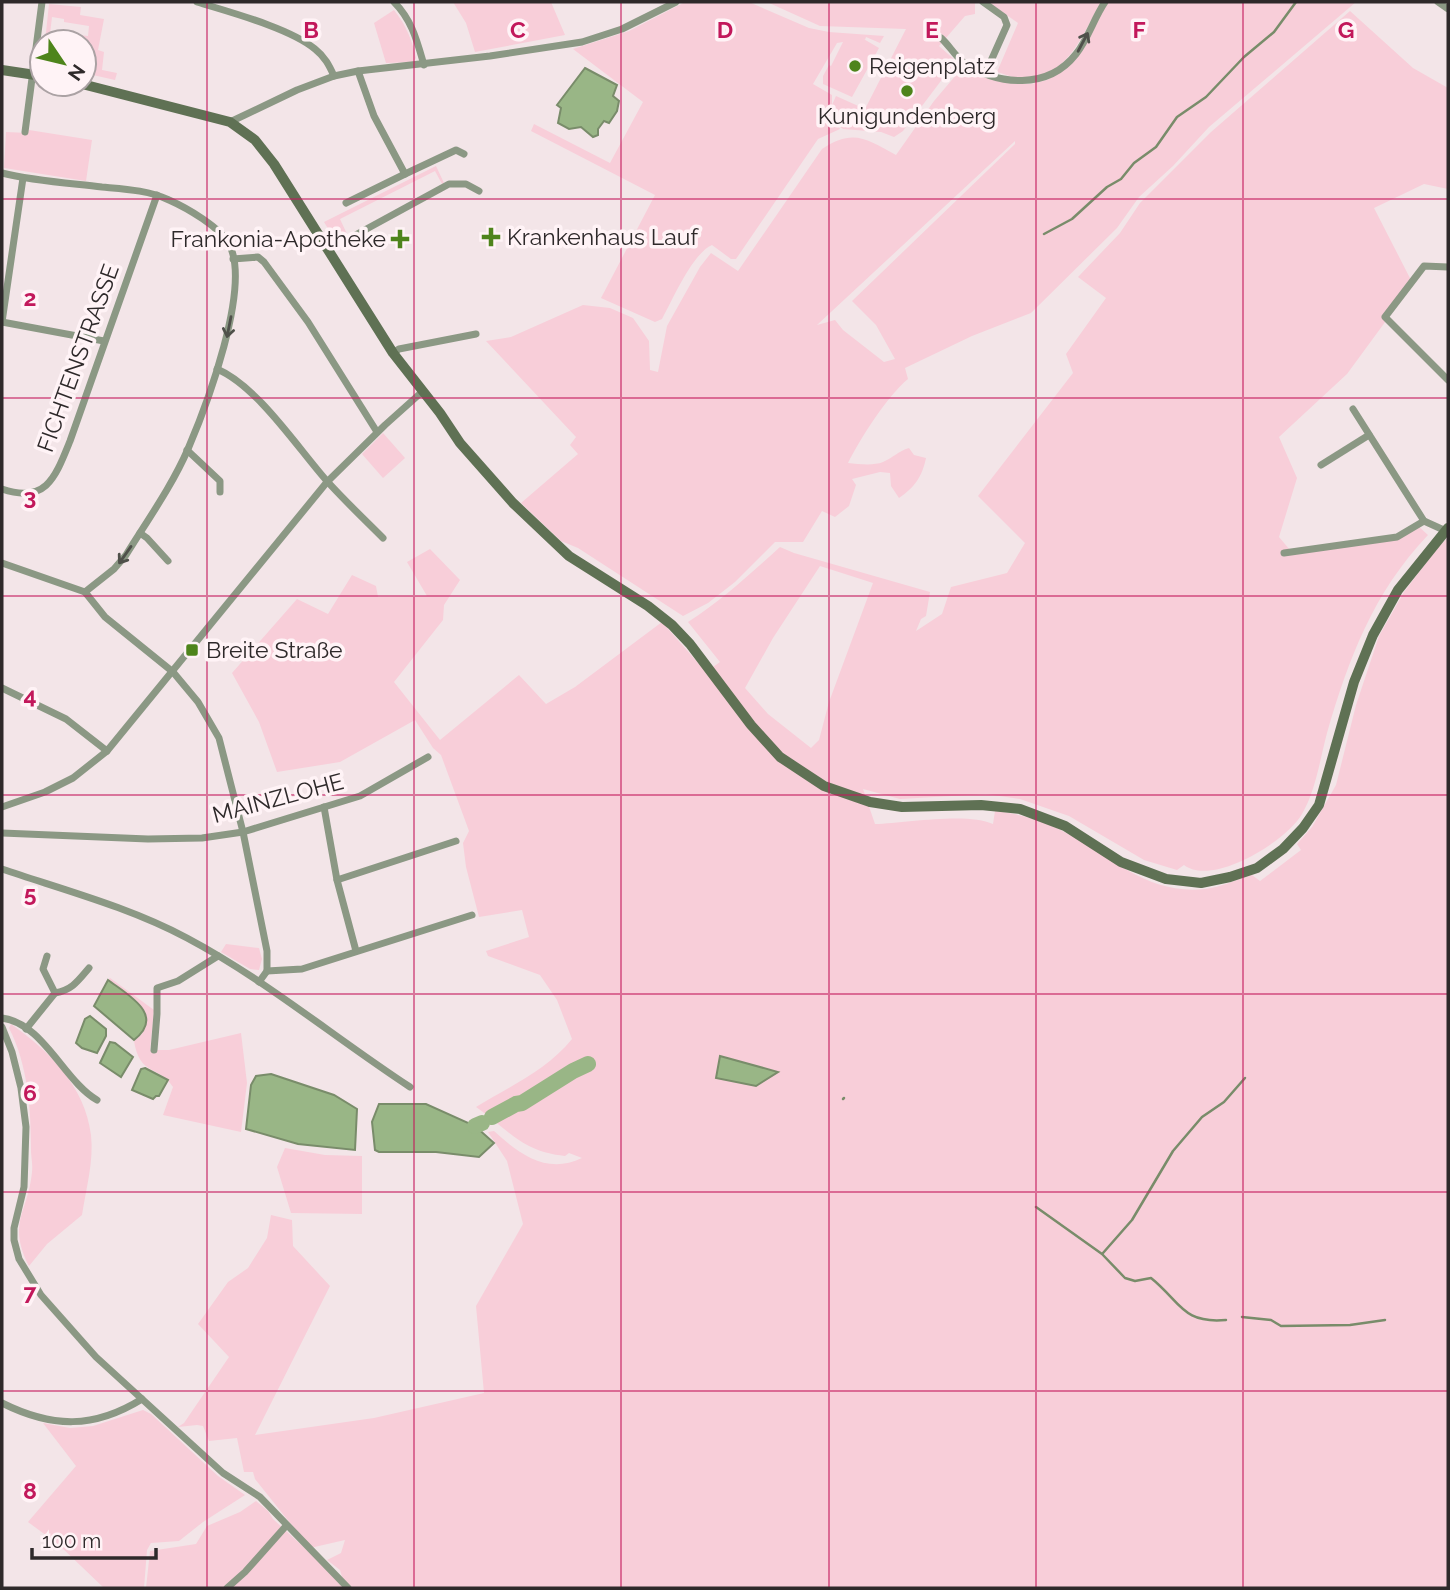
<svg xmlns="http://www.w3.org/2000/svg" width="1450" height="1590" font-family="Raleway,sans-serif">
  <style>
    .green { fill: #f8ced9; fill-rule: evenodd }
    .water { fill: #99b686; stroke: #798c6a; stroke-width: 2 }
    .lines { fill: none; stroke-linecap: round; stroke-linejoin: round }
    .stream { stroke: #798c6a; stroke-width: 2.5 }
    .river { stroke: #99b686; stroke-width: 16 }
    .street { stroke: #8b9884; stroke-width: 7 }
    .secondary { stroke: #5f7154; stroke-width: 10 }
    .oneway { stroke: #4f504a }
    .grid { fill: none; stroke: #c2185b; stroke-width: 2; stroke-opacity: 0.55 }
    .poi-dot { fill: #4e841b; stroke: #fff3f6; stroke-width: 2.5 }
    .labels { text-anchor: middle; stroke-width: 7; stroke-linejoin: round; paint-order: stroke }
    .poi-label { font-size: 23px; fill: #2e292a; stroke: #fff3f6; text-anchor: start }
    .street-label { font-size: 23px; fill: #2e292a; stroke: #fff3f6 }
    .grid-label { font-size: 23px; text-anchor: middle; font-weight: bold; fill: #c2185b; stroke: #fff3f6; stroke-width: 7; stroke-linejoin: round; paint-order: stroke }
  </style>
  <rect width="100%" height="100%" fill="#f3e5e8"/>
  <g class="green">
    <polygon points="453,2 551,2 565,35 475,52 466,23"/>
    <path d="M685,2H749L809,28L829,32L884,36L880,43L866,37L865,40L862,38L879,48L852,97L823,84V76L829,65L831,66L843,42L837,43L813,84L832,95V105L836,96L865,109L906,29L820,26L767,2H975V14L965,16L939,46L956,61L903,131L894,137L881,132L843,129L838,125L840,129L818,139L736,259H731L712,245C692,254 673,299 662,319L655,322L601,298L655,195L531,131L534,124L610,163L643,102L573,49L629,31Z"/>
    <path d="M988,2H1101C1084,31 1070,74 1029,79C1019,80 1007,75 997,72L1018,23Z"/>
    <path d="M1107,2H1356L1209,127L1173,166L1139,197L1117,228L1031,313L972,336L905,368L908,379C888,395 860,439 848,463C859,464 873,466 883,462C893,458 898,451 909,448L914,455L926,458C922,477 915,487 899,498L891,486L890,473L880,472L852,479L856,485L849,506L835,517L822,511L803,542H775L735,582L708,603L683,616L578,548L561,541L521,503L578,454L570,445L576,437L486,341L511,337L583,305L610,308L633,318L649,341L650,370L658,372L667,326L700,267L711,253L738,271L822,149C853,128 867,139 896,155L934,101L962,68L1007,83L1031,84L1047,80L1062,71ZM1015,141V144L852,301L876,325L895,359L884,362L843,330L835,320L817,325Z"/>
    <polygon points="49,4 81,7 80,15 104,19 98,50 104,52 102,70 117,73 115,80 84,73 84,42 78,42 79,35 88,36 89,26 64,22 64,19 52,17 49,42 45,42"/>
    <path d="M394,10C406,25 412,40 416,58L413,62L386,63L374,23Z"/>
    <path d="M1350,11L1413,68L1448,88V189L1424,184L1374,208L1413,284L1347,374L1279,437L1297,478L1279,537L1290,550L1398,539L1417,525L1428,535C1373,593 1349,658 1327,733C1320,759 1316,790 1302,814C1287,841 1212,887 1184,865L1177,870L1144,860L1069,816L1020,799L986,794L900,799L863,789L875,824C905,823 968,812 993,824L995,811C1022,814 1048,822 1072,836C1115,860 1150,895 1205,889C1221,887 1236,880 1252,875L1260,881L1301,850L1297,844L1312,827L1336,785L1356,705L1379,636L1404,592L1439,546L1448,538V1588H146L150,1551L196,1544L207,1526L240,1512L256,1501L268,1511L273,1519L344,1584L340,1570L327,1560L341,1553L345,1540L310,1548L255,1479L253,1472H244L237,1438L209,1441L203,1426L197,1425L178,1427L184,1423L229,1357L198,1324L228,1282L248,1268L267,1238L271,1215L292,1220L293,1246L330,1286L255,1435L374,1418L484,1393L476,1306L523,1224L507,1161L488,1132L494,1131C519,1154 547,1175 582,1158L569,1153L565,1156C522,1152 509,1130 476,1107C509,1087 547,1070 572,1039L557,1000L540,975L488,956L486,951L529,937L522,910L479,917L466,867L463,843L469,831L441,755L433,748L415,720L340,762L277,772L259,722L232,673L297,599L328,614L352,575L376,586L378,597L427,596L407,562L430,549L460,580L444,605L443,620L394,682L440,740L519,675L546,704L575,687L662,622L706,672L720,662L688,622C722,600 750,574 780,547L794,553L930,592L926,616L921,619L916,631L942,614L951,587L1007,573L1025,543L978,496L1073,373L1066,354L1106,298L1078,277L1120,233L1140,203L1211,132ZM820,566L873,583L829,702L819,740L811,748L768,714L745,688L773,638Z"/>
    <polygon points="29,130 92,140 86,181 4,168 6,132 28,133"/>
    <polygon points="436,166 444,183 442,184 435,171 340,219 347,234 340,237 332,235 324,222"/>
    <polygon points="383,433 405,458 383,478 362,454"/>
    <polygon points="226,944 259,948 262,959 259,970 250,969 221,952"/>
    <path d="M110,978L154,1010L150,1050H169L241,1033L247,1083L241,1132L163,1115L173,1087C159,1065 140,1077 134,1041L142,1034L147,1020L142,1008L108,980Z"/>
    <path d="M11,1024C49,1051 85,1086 91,1135C94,1161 86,1189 82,1215L47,1244L29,1266C7,1222 28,1213 32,1172C33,1165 31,1157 31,1150C31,1110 28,1065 9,1028Z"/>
    <polygon points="285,1148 325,1155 362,1156 362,1214 291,1213 277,1167"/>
    <polygon points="143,1410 151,1414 218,1476 245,1495 203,1522 179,1541 151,1543 147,1550 144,1588 104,1588 58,1544 28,1522 76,1466 43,1423 70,1428 93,1426"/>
  </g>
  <g class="water">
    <polygon points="585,68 617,85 613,96 619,101 617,111 609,123 604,121 598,129 598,135 593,137 581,127 569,129 558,123 561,108 557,105"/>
    <path d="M108,980C128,995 166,1015 134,1040L94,1006Z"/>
    <polygon points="90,1016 106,1029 106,1036 97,1053 82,1048 76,1043 85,1019"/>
    <polygon points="110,1042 115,1043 133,1057 121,1077 100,1063"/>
    <polygon points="720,1056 778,1072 756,1086 716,1078"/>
    <polygon points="145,1068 168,1080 159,1096 156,1096 153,1099 132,1090 141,1069"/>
    <polygon points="271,1074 334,1095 357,1109 355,1150 298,1144 246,1129 251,1085 256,1076"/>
    <polygon points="379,1104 426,1104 475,1126 494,1143 479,1157 436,1152 379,1152 375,1150 372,1122"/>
  </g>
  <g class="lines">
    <g class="stream">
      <polyline points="1044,234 1072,219 1107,187 1121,179 1134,163 1156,147 1177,117 1206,97 1244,57 1274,32 1296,2"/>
      <polyline points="843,1099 844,1098"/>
      <path d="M1036,1207L1102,1254L1125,1278L1135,1281L1151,1278C1181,1302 1182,1324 1226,1320"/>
      <polyline points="1103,1253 1132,1220 1173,1151 1202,1117 1224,1102 1245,1078"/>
      <polyline points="1242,1317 1271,1320 1281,1326 1350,1325 1385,1320"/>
    </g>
    <g class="river">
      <polyline points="492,1117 516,1104 522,1103 573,1071 588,1064"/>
      <polyline points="475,1126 482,1123"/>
    </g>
    <g class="street">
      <path d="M197,2C229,12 290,28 315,49C325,57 329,65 334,76"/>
      <path d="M394,2C412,20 417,41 424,65"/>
      <polyline points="983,2 1004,17 1007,25 986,72"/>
      <polyline points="1438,2 1448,9"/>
      <path d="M941,38C949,45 955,56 963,62C998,86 1048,90 1076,54C1088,39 1094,18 1105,2"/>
      <polyline points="230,122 297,90 334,76 358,71 490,56 582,42 622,29 676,2"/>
      <polyline points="25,132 42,2"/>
      <path d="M2,173C34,181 68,183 102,187C124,189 148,190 169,200C187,208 220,227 229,244C252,286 206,407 188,449C172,486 147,521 126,555L114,569L85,592"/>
      <polyline points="405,174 456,150 464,154"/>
      <polyline points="346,203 405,174 374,116 358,71"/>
      <polyline points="328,250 449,184 466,184 479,191"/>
      <polyline points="233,259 258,257 264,262 308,322 377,432"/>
      <polyline points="1448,267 1424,266 1385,317 1448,380"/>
      <polyline points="2,322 23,178"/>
      <polyline points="2,322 104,341"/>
      <polyline points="393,353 399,349 476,334"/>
      <path d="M217,369C257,386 297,447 326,480C344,500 364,519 383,538"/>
      <polyline points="1353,409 1424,521 1446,531"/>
      <polyline points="187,450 220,481 220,492"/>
      <polyline points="1321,465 1369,435"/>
      <path d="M2,489C46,504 55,478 70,441L157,195"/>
      <polyline points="140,533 147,538 168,561"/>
      <polyline points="1284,553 1397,537 1424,521"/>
      <polyline points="2,563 85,592 105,617 173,672 198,702 219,738 243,832 267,951 267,971 259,982"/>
      <polyline points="2,688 66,719 107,751"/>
      <polyline points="2,807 45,792 73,778 107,751 327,482 385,425 423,391"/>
      <polyline points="324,807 337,880 356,951"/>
      <polyline points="2,833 148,839 202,838 243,832 360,796 428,757"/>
      <path d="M2,869C64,890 129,907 187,938C266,980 335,1038 410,1087"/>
      <polyline points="337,880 456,841"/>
      <path d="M47,956L43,969L55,993C72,990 78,981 89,968"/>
      <polyline points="267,971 302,969 472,915"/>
      <path d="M2,1018C43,1023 64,1081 97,1100"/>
      <polyline points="2,1027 12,1052 21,1088 26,1127 24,1187 14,1228 14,1240 19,1259 41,1295 96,1357 223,1473 260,1497 348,1588"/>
      <polyline points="26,1029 55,993"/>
      <polyline points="154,1050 157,1014 157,988 178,981 218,956"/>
      <path d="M2,1403C52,1428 94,1429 142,1399"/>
      <polyline points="227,1588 245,1572 286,1526"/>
    </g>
    <g class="secondary">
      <polyline points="2,70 42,76"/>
      <polyline points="82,84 230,122 255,140 274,164 393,353 440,413 460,443 513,503 569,556 648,606 672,625 690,644 751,725 780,757 824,786 870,802 902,807 981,805 1020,809 1065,826 1121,862 1166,879 1201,883 1230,877 1257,868 1283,849 1303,828 1319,805 1354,682 1373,635 1398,590 1448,528"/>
    </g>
  </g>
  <defs><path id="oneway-shaft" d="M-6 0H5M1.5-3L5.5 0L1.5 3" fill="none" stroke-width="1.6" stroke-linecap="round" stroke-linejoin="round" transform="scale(1.75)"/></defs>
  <g class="oneway">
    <use href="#oneway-shaft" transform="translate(1083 42) rotate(-62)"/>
    <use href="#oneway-shaft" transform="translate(229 327) rotate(101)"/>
    <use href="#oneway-shaft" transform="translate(125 555) rotate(125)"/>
  </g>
  <path class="grid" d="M207,2V1588M414,2V1588M621,2V1588M829,2V1588M1036,2V1588M1243,2V1588M2,199H1448M2,398H1448M2,596H1448M2,795H1448M2,994H1448M2,1192H1448M2,1391H1448"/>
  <g class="poi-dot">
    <circle cx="855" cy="66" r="7"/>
    <circle cx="907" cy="91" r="7"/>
    <path d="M487.5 226.5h7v7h7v7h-7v7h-7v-7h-7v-7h7z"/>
    <path d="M396.5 228.5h7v7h7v7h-7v7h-7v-7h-7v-7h7z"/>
    <rect x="185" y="643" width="14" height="14" rx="3.5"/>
  </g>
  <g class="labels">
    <g class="poi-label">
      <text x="869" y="74">Reigenplatz</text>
      <text x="907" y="124" text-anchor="middle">Kunigundenberg</text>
      <text x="507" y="245">Krankenhaus Lauf</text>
      <text x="386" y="247" text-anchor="end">Frankonia-Apotheke</text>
      <text x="206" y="658">Breite Straße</text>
    </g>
    <g class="street-label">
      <text transform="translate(78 358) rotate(-70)" y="8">FICHTENSTRASSE</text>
      <text transform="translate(278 798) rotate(-15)" y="8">MAINZLOHE</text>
    </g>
  </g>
  <g class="grid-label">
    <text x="311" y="38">B</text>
    <text x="518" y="38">C</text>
    <text x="725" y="38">D</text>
    <text x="932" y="38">E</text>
    <text x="1139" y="38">F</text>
    <text x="1346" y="38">G</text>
    <text x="30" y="306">2</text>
    <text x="30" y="505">3</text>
    <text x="30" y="704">4</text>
    <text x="30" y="902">5</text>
    <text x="30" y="1101">6</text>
    <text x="30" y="1300">7</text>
    <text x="30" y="1499">8</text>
  </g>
  <rect width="1450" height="1590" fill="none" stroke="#2e292a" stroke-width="7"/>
  <g transform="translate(63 63) rotate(125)"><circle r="33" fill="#fff3f6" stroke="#aba2a4" stroke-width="2"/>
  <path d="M0-5L12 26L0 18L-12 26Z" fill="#4e841b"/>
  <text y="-10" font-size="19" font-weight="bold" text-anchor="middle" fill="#2e292a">N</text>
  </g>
  <path d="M32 1548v10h124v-10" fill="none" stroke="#2e292a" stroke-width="3.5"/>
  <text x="42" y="1548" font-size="21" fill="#2e292a" stroke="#fff3f6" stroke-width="5" paint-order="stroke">100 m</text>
</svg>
